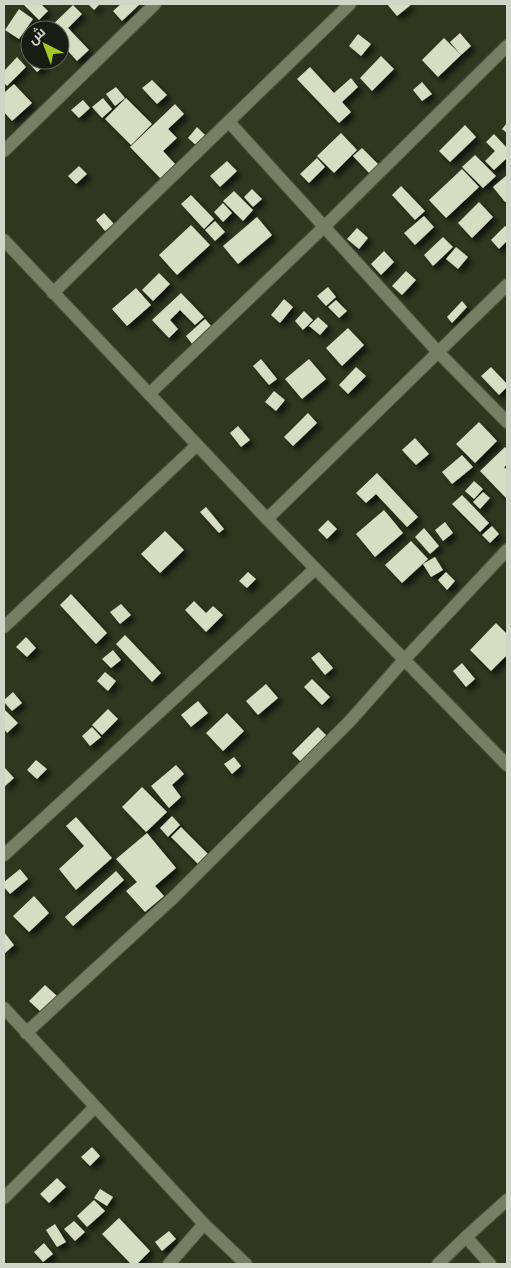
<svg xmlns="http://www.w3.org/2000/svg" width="511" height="1268" font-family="'Crimson Pro',Cairo,serif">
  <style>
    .building { fill: #d5dec2; filter: url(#shadow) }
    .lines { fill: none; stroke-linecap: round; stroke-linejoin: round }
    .minor-casing { stroke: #4c513d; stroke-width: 14 }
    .minor { stroke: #767e65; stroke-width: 12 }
  </style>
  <defs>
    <filter id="shadow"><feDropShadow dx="4.5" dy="4.5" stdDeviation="2.5" flood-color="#0009"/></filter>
  </defs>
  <rect width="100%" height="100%" fill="#30361f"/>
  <g class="building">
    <polygon points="23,4 41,4 48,11 39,20"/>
    <polygon points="88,4 100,4 94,10"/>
    <polygon points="121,4 140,4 122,21 113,11"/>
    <polygon points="387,4 412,4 397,16"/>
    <polygon points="73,5 82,14 68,28 89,50 77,61 60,42 60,30 47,30"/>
    <polygon points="19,9 33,19 19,39 5,30"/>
    <polygon points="460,33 471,46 461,55 450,42"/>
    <polygon points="358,34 371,44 361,56 349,46"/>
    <polygon points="444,38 461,55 438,77 422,60"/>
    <polygon points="381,56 394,69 372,91 360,78"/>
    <polygon points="17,57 26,67 7,86 4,83 4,71"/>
    <polygon points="32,60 43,60 46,64 37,72 29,63"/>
    <polygon points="310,67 334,93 351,78 358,87 342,102 351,112 339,123 297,79"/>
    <polygon points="152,80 167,95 157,104 142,88"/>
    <polygon points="422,82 432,94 422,101 413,90"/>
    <polygon points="14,84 32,103 12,121 4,112 4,90 5,92"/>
    <polygon points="116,87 125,98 115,106 106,94"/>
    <polygon points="103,98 112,109 102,118 92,107"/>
    <polygon points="126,98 152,124 131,145 105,119"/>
    <polygon points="83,100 90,108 79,118 71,110"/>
    <polygon points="175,104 184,114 168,129 177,138 163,151 177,166 162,180 130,147"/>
    <polygon points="507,123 507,133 502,129"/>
    <polygon points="465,125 476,137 450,162 439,151"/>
    <polygon points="197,127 207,137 198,147 188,138"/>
    <polygon points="341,133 357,150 334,173 317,156"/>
    <polygon points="494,134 507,148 507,158 494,170 485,161 495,151 486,142"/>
    <polygon points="362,148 379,165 370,174 353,156"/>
    <polygon points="475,155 496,176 483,188 462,167"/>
    <polygon points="317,158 325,167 309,183 300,174"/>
    <polygon points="227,161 237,171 220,187 210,176"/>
    <polygon points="79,166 87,174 76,184 68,176"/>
    <polygon points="462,169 479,187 446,218 429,200"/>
    <polygon points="507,175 507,201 505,202 493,187"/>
    <polygon points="401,186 425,211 415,220 392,195"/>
    <polygon points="252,189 262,199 253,207 244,197"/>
    <polygon points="234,191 253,210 243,221 223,201"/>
    <polygon points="191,195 214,219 204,229 181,204"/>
    <polygon points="479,202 493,217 472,238 458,223"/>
    <polygon points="223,203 232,213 223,222 214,212"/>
    <polygon points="104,213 114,224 105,231 96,220"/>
    <polygon points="424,216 434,227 415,245 404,233"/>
    <polygon points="257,217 272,235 238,264 223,246"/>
    <polygon points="215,221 225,232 215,241 205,230"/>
    <polygon points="191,225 210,245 177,275 159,255"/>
    <polygon points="505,226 507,228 507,241 499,249 491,240"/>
    <polygon points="357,228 368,238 359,249 347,239"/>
    <polygon points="443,237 453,247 433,266 424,255"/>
    <polygon points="456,247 468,257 458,269 446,259"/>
    <polygon points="384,251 394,262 381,275 371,264"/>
    <polygon points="406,271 416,280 402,295 392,286"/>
    <polygon points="159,273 170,284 153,301 142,290"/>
    <polygon points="328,287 336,297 326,306 317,296"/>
    <polygon points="136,288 151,305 127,326 112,309"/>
    <polygon points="181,293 204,317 195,325 180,310 170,320 178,329 169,338 152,320"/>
    <polygon points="284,299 293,307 280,323 271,315"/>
    <polygon points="336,300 347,311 339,318 328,307"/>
    <polygon points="462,301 467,307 452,323 447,317"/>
    <polygon points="304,311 313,320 303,330 295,321"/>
    <polygon points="318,317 328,326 320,335 309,326"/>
    <polygon points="205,319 213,328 193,345 186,336"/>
    <polygon points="348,328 364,345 342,366 326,348"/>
    <polygon points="261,359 277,379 269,385 253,366"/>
    <polygon points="309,359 326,379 302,399 285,379"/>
    <polygon points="356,367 366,376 348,394 339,385"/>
    <polygon points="491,367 507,384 507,387 499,395 481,376"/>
    <polygon points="274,391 285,400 276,411 265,402"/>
    <polygon points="308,413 317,423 293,446 284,437"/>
    <polygon points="479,422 497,441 475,463 456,444"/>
    <polygon points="238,426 250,440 241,447 230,433"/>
    <polygon points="415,438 429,454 416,465 402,450"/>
    <polygon points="505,447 507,449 507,465 504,467 507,470 507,499 480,471"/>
    <polygon points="462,455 473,467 452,484 442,472"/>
    <polygon points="377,473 418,517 407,527 376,494 366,503 356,493"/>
    <polygon points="474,481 483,489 474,499 465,491"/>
    <polygon points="483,492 490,498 480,509 473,502"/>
    <polygon points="462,495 489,523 480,532 452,504"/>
    <polygon points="206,507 224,529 219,533 200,512"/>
    <polygon points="384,510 403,533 375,557 356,534"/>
    <polygon points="328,520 337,529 327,539 318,530"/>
    <polygon points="445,522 453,533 443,541 435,530"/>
    <polygon points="492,526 499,534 490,543 482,535"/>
    <polygon points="424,528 439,546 430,554 415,537"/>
    <polygon points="165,531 184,550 160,573 141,554"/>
    <polygon points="411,541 428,559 402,583 385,565"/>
    <polygon points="435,557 443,570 431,577 423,564"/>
    <polygon points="248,572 256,579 247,588 239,581"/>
    <polygon points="446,572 455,581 447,590 438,580"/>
    <polygon points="71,594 107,633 96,644 60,605"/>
    <polygon points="194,601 206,613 213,606 223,615 206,632 185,610"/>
    <polygon points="121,604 131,615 120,624 110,612"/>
    <polygon points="496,623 507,634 507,655 491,671 470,650"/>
    <polygon points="125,635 161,673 152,682 116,644"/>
    <polygon points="26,637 36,648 27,657 16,647"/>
    <polygon points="113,650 121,660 111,668 102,659"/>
    <polygon points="319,652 333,668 325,675 311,658"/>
    <polygon points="462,663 475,679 466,687 453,671"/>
    <polygon points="105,672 116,681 108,691 97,681"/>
    <polygon points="312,679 330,697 322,705 304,687"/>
    <polygon points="266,684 278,698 258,715 246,701"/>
    <polygon points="13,692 22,703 12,711 4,702 4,700"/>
    <polygon points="198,701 208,713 191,727 181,715"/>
    <polygon points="4,709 18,723 7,733 4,729"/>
    <polygon points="108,709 118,719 102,735 92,725"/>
    <polygon points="227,713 244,731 223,751 206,733"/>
    <polygon points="92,727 101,737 90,746 82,736"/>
    <polygon points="318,727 327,736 301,762 292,753"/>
    <polygon points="234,757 241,766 232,774 224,764"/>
    <polygon points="36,760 47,769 37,779 27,770"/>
    <polygon points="176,765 184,774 172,785 181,797 169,808 151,786"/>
    <polygon points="4,767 14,778 4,787"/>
    <polygon points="142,787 167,812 146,832 122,807"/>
    <polygon points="172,816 180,825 168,837 160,828"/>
    <polygon points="76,817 112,858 76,890 59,869 84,846 66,826"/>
    <polygon points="181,827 208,854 198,864 171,837"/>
    <polygon points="147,833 176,868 155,886 164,896 145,912 126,891 137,882 116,859"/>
    <polygon points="20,869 28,879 10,894 4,887 4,882"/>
    <polygon points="116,871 124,880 73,926 65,917"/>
    <polygon points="34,896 49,913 29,932 13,916"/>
    <polygon points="4,932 14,945 4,954"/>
    <polygon points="45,985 57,996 41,1012 29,1001"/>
    <polygon points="92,1147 100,1156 90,1166 81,1157"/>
    <polygon points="57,1178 66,1187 49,1203 40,1194"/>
    <polygon points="100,1189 113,1197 107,1206 94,1198"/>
    <polygon points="94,1200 105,1211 87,1227 77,1216"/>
    <polygon points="119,1218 150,1251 137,1264 131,1264 102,1234"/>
    <polygon points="74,1221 85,1232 75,1241 64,1229"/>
    <polygon points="55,1224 66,1242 57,1247 46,1230"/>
    <polygon points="169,1231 176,1239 162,1251 155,1242"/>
    <polygon points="44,1243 53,1254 43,1262 34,1252"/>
  </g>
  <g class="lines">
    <defs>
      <g id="minor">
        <polyline points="229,122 438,352 507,422"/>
        <polyline points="4,151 155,4"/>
        <polyline points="4,240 267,519 507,765"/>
        <polyline points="53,293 128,219 350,4"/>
        <polyline points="149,394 325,226 507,46"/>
        <polyline points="267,519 507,285"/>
        <polyline points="4,627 197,445"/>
        <polyline points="4,855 315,569"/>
        <polyline points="4,1008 204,1224 246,1264"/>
        <polyline points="26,1033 174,897 350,721 404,660 507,550"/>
        <polyline points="4,1198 95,1107"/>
        <polyline points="466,1237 490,1264"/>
        <polyline points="169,1264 204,1224"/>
        <polyline points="438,1264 466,1237 507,1200"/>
      </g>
    </defs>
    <use href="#minor" class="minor-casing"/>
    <use href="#minor" class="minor"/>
  </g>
  <rect width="511" height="1268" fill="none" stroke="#d0d5c7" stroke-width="10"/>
  <g transform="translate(45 45) rotate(318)"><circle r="24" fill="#191c12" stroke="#62665a"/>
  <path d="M0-4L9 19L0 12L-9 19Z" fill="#a6c822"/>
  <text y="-8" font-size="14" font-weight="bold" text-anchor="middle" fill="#d0d5c7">ش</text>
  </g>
</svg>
